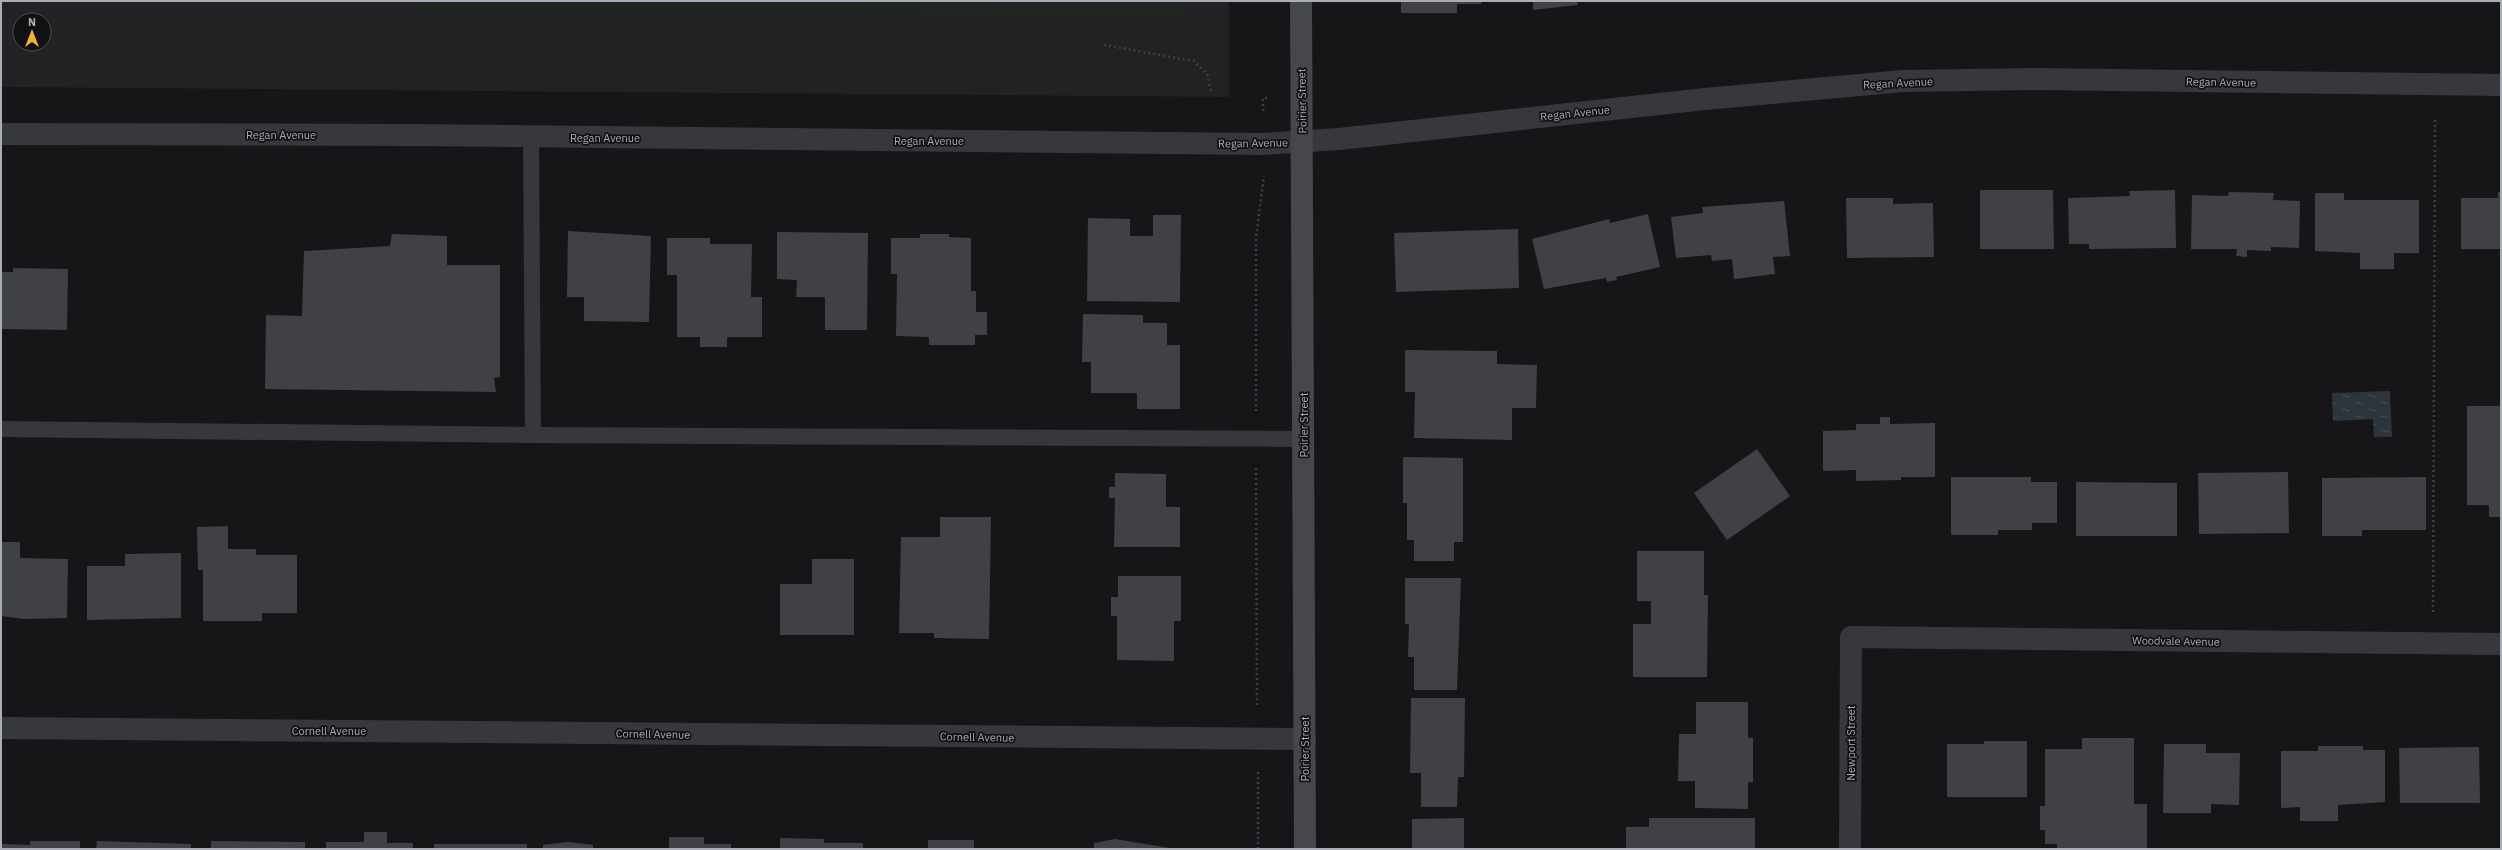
<svg xmlns="http://www.w3.org/2000/svg" width="2502" height="850" font-family="'IBM Plex Sans',sans-serif">
  <style>
    .built { fill: #222225; fill-rule: evenodd }
    .green { fill: #1e261f }
    .water { fill: url(#water-ripples) }
    .building { fill: #404145 }
    .lines { fill: none; stroke-linecap: round; stroke-linejoin: round }
    .path { stroke: #3d3f44; stroke-width: 2.5; stroke-dasharray: 2 3; stroke-linecap: butt }
    .lane { stroke: #37383d; stroke-width: 16 }
    .street { stroke: #37383d; stroke-width: 22 }
    .secondary { stroke: #45474d; stroke-width: 22 }
    .labels { text-anchor: middle; stroke-width: 3.5; stroke-linejoin: round; paint-order: stroke }
    .street-label { font-size: 11px; fill: #a8adb8; stroke: #111113 }
  </style>
  <defs>
    <pattern id="water-ripples" width="26" height="14" patternUnits="userSpaceOnUse"><rect width="26" height="14" fill="#2c353c"/><path d="M2 4q2-2 4 0t4 0M15 11q2-2 4 0t4 0" fill="none" stroke="#485056"/></pattern>
  </defs>
  <rect width="100%" height="100%" fill="#161618"/>
  <path class="built" d="M1,1H1229V97L1,87ZM20,20H44V44H20Z"/>
  <polygon class="green" points="417,1 1186,1 1186,17 417,11"/>
  <polygon class="water" points="2390,391 2392,437 2374,437 2373,419 2333,421 2332,393"/>
  <g class="building">
    <polygon points="1401,1 1482,1 1481,4 1457,4 1457,13 1401,13"/>
    <polygon points="1533,1 1577,1 1578,5 1533,10"/>
    <polygon points="1980,190 2053,190 2054,249 1980,249"/>
    <polygon points="2175,190 2176,248 2089,249 2089,244 2069,244 2068,198 2130,196 2129,191"/>
    <polygon points="2229,192 2274,193 2273,200 2300,201 2299,248 2271,247 2271,251 2247,250 2247,257 2236,256 2237,249 2191,249 2192,195 2228,196"/>
    <polygon points="2498,192 2501,192 2501,249 2461,249 2461,198 2498,198"/>
    <polygon points="2315,193 2344,193 2344,200 2419,200 2419,253 2394,253 2394,269 2360,269 2360,253 2315,251"/>
    <polygon points="1846,198 1893,198 1893,204 1933,203 1934,257 1847,258"/>
    <polygon points="1784,201 1790,256 1773,257 1775,274 1734,279 1732,259 1712,261 1711,255 1676,258 1671,217 1703,213 1702,207"/>
    <polygon points="1648,214 1660,267 1616,277 1617,280 1607,282 1606,278 1544,289 1532,239 1609,219 1610,223"/>
    <polygon points="1153,215 1181,215 1180,302 1087,301 1088,218 1130,219 1130,236 1153,236"/>
    <polygon points="1518,229 1519,288 1396,292 1394,233"/>
    <polygon points="568,231 651,236 649,322 584,321 584,297 567,297"/>
    <polygon points="777,232 868,233 867,330 825,330 825,297 796,297 797,280 777,279"/>
    <polygon points="392,234 447,236 447,265 500,265 500,377 494,378 496,392 265,389 266,315 302,316 304,251 390,246"/>
    <polygon points="920,234 949,234 949,237 971,238 971,291 976,291 976,312 987,312 987,335 975,335 975,345 929,345 929,337 896,336 897,274 891,274 891,238 920,238"/>
    <polygon points="667,238 710,238 710,244 752,244 751,297 762,297 762,337 727,337 727,347 700,347 700,337 677,337 677,275 667,275"/>
    <polygon points="13,268 68,269 67,330 1,329 1,272 13,272"/>
    <polygon points="1083,314 1143,315 1143,323 1167,323 1167,345 1180,345 1180,409 1137,409 1137,393 1091,393 1091,362 1082,362"/>
    <polygon points="1405,350 1497,351 1497,364 1537,365 1536,408 1512,408 1512,440 1414,438 1415,392 1405,392"/>
    <polygon points="2467,406 2501,406 2501,517 2489,517 2489,505 2467,505"/>
    <polygon points="1880,417 1890,417 1890,424 1935,423 1935,477 1901,477 1901,480 1856,481 1856,470 1823,471 1823,431 1856,430 1856,424 1880,424"/>
    <polygon points="1757,449 1790,496 1727,540 1694,493"/>
    <polygon points="1403,457 1463,458 1463,542 1454,542 1454,561 1414,561 1414,540 1407,540 1407,503 1403,503"/>
    <polygon points="2288,472 2289,533 2199,534 2198,473"/>
    <polygon points="1115,473 1166,474 1166,507 1180,507 1180,547 1114,547 1115,498 1109,498 1109,487 1115,487"/>
    <polygon points="1951,477 2031,477 2031,482 2057,482 2057,523 2032,523 2032,530 1998,530 1998,535 1951,535"/>
    <polygon points="2426,477 2426,530 2362,530 2362,536 2322,536 2322,478"/>
    <polygon points="2076,482 2177,483 2177,536 2076,536"/>
    <polygon points="940,517 991,517 989,639 934,638 934,633 899,633 901,537 940,537"/>
    <polygon points="228,526 228,549 256,549 256,555 297,555 297,613 262,613 262,621 203,621 203,570 198,570 197,527"/>
    <polygon points="1,542 20,542 20,558 68,559 67,618 24,619 1,616"/>
    <polygon points="1637,551 1704,551 1704,595 1708,595 1707,677 1633,677 1633,624 1651,624 1651,601 1637,601"/>
    <polygon points="181,553 181,618 87,620 87,566 125,566 125,554"/>
    <polygon points="812,559 854,559 854,635 780,635 780,584 812,584"/>
    <polygon points="1118,576 1181,576 1181,621 1174,621 1174,661 1117,660 1117,616 1111,616 1111,597 1118,597"/>
    <polygon points="1405,578 1461,578 1457,690 1414,690 1414,657 1408,657 1409,624 1405,624"/>
    <polygon points="1411,698 1465,698 1464,777 1458,777 1457,807 1421,807 1421,773 1410,773"/>
    <polygon points="1696,702 1748,702 1748,738 1753,738 1753,782 1748,782 1748,809 1695,808 1695,781 1678,781 1679,734 1696,734"/>
    <polygon points="2082,738 2134,738 2134,804 2147,804 2147,849 2057,849 2057,844 2045,844 2045,830 2040,830 2040,806 2045,806 2045,749 2082,749"/>
    <polygon points="1984,741 2027,741 2027,797 1947,797 1947,744 1984,744"/>
    <polygon points="2164,744 2206,744 2206,753 2240,753 2239,805 2211,804 2211,813 2163,813"/>
    <polygon points="2318,746 2363,746 2363,750 2385,750 2385,802 2338,805 2338,821 2300,821 2300,807 2281,808 2281,751 2318,751"/>
    <polygon points="2479,747 2480,803 2400,803 2399,748"/>
    <polygon points="1464,818 1464,849 1412,849 1412,819"/>
    <polygon points="1649,818 1755,818 1755,849 1626,849 1626,827 1649,827"/>
    <polygon points="364,832 387,832 387,843 413,843 413,849 326,849 326,842 364,842"/>
    <polygon points="669,837 704,837 704,844 731,844 731,849 669,849"/>
    <polygon points="780,838 824,839 824,843 863,843 863,849 780,849"/>
    <polygon points="1115,839 1170,848 1170,849 1094,849 1094,843"/>
    <rect x="928" y="840" width="46" height="9"/>
    <polygon points="30,841 80,841 80,849 1,849 1,844 30,845"/>
    <polygon points="97,841 191,844 191,849 96,849"/>
    <polygon points="211,841 305,842 305,849 211,849"/>
    <polygon points="568,842 593,845 593,849 543,849 543,845"/>
    <rect x="434" y="844" width="93" height="5"/>
  </g>
  <g class="lines">
    <g class="path">
      <polyline points="1104,45 1194,61 1207,74 1211,92"/>
      <polyline points="1263,111 1263,98 1269,98"/>
      <polyline points="1256,411 1256,238 1264,176"/>
      <polyline points="1256,468 1257,707"/>
      <polyline points="2433,612 2435,117"/>
      <polyline points="1258,772 1258,849"/>
    </g>
    <g class="lane">
      <polyline points="1,429 533,435 531,138"/>
      <polyline points="533,435 1304,439"/>
    </g>
    <g class="street">
      <polyline points="1,134 412,135 1263,144 1339,139 1705,99 1903,81 2036,79 2501,85"/>
      <polyline points="1,728 1305,739"/>
      <polyline points="1850,849 1851,637 2501,644"/>
    </g>
    <polyline class="secondary" points="1301,1 1305,849"/>
  </g>
  <g class="labels">
    <g class="street-label">
      <text transform="translate(2221 82) rotate(1)" y="4">Regan Avenue</text>
      <text transform="translate(1898 83) rotate(-3)" y="4">Regan Avenue</text>
      <text transform="translate(1302 101) rotate(-91)" y="4">Poirier Street</text>
      <text transform="translate(1575 113) rotate(-6)" y="4">Regan Avenue</text>
      <text x="281" y="139">Regan Avenue</text>
      <text x="605" y="142">Regan Avenue</text>
      <text x="929" y="145">Regan Avenue</text>
      <text transform="translate(1253 143) rotate(-1)" y="4">Regan Avenue</text>
      <text transform="translate(1304 425) rotate(-90)" y="4">Poirier Street</text>
      <text transform="translate(2176 641) rotate(1)" y="4">Woodvale Avenue</text>
      <text x="329" y="735">Cornell Avenue</text>
      <text transform="translate(653 734) rotate(1)" y="4">Cornell Avenue</text>
      <text transform="translate(977 737) rotate(1)" y="4">Cornell Avenue</text>
      <text transform="translate(1851 743) rotate(-90)" y="4">Newport Street</text>
      <text transform="translate(1305 749) rotate(-90)" y="4">Poirier Street</text>
    </g>
  </g>
  <rect width="2502" height="850" fill="none" stroke="#a8adb8" stroke-width="4"/>
  <g transform="translate(32 32)"><circle r="19" fill="#111113" stroke="#4d4f55"/>
  <path d="M0-3L7 15L0 10L-7 15Z" fill="#f2b134"/>
  <text y="-6" font-size="11" font-weight="bold" text-anchor="middle" fill="#a8adb8">N</text>
  </g>
</svg>
